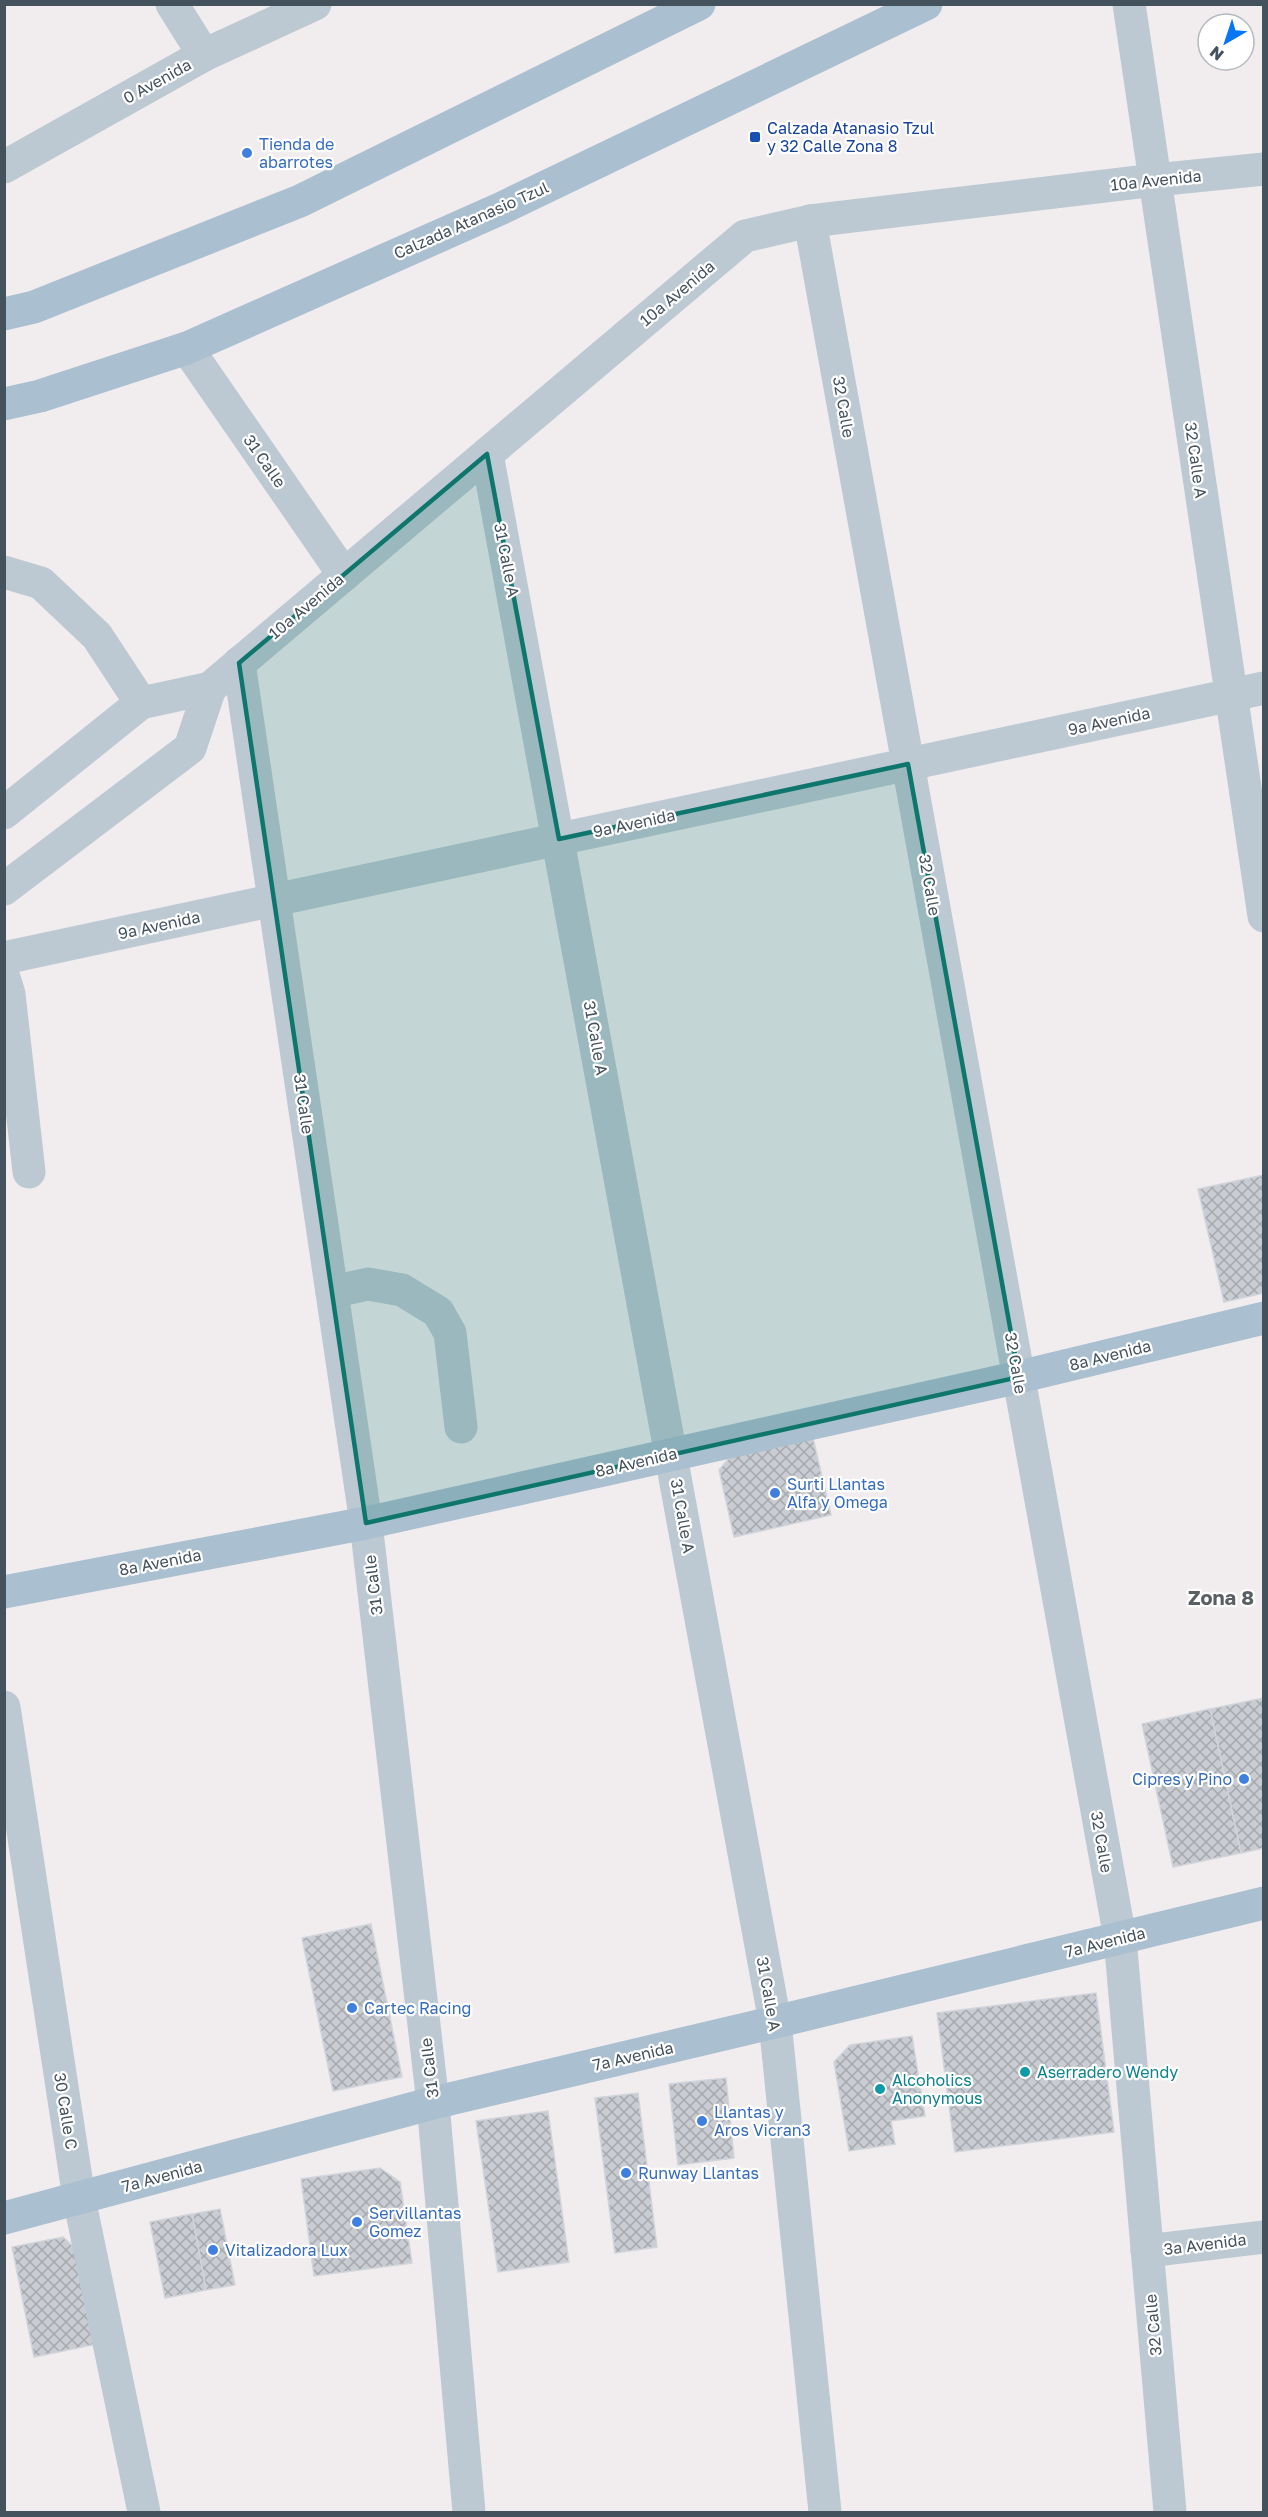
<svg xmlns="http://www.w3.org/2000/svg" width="1268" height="2517" font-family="'Golos Text',sans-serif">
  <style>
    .building { fill: url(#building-cross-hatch); stroke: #d1d4da; stroke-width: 1.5 }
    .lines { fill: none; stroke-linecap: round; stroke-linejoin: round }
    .minor { stroke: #bdc9d2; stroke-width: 33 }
    .major { stroke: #aabfd0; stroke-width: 33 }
    .marked { fill: #0f766e; fill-opacity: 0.2; stroke: #0f766e; stroke-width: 4.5; stroke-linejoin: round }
    .transit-dot { fill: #1a4fb4; stroke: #fff; stroke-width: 2 }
    .shop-dot { fill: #3f7fe0; stroke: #fff; stroke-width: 2 }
    .culture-dot { fill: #0f9aa8; stroke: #fff; stroke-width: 2 }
    .labels { text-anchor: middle; stroke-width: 4.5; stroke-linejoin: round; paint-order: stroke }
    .street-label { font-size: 16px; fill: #44525d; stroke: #fff }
    .transit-label { font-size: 16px; fill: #164399; stroke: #fff; text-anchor: start }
    .shop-label { font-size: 16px; fill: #366cbe; stroke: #fff; text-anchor: start }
    .culture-label { font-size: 16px; fill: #0d838f; stroke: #fff; text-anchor: start }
    .quarter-label { font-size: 20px; font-weight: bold; fill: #5a5f64; stroke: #fff }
  </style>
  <defs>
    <pattern id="building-cross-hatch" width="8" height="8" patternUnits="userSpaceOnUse" patternTransform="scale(1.5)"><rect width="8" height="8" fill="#c9cdd3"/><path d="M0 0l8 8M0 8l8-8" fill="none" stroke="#a5a9ae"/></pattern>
  </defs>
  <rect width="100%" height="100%" fill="#f1edee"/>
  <g class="building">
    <polygon points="1264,1175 1264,1293 1224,1302 1198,1189"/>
    <polygon points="813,1438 831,1515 734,1537 719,1470 730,1457"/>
    <polygon points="1264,1698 1264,1848 1241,1853 1210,1709"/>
    <polygon points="1210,1709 1241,1853 1173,1867 1142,1724"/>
    <polygon points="371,1924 402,2077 333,2091 302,1938"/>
    <polygon points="1096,1993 1114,2132 955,2152 937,2013"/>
    <polygon points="912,2036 925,2116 891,2121 895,2144 849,2151 834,2062 850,2045"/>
    <polygon points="726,2078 734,2158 678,2165 669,2084"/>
    <polygon points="638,2093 657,2247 615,2253 595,2098"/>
    <polygon points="548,2111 569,2262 498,2272 476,2121"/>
    <polygon points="380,2168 400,2182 412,2263 314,2276 301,2179"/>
    <polygon points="220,2209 235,2285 206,2290 192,2214"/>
    <polygon points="192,2214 206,2290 165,2298 150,2222"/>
    <polygon points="63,2237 78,2251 97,2344 34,2357 12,2247"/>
  </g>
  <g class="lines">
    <g class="minor">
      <polyline points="172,4 204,55"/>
      <polyline points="1129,4 1264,916"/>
      <polyline points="4,167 204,55 315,4"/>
      <polyline points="810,221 1120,1938 1170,2512"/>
      <polyline points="187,348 344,575"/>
      <polyline points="487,454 775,2022 825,2512"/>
      <polyline points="4,572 41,583 97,636 141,703"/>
      <polyline points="239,663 366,1523 433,2103 469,2512"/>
      <polyline points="4,813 141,703 210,688 745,236 810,221 1155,180 1264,169"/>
      <polyline points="4,889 190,748 210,688"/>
      <polyline points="4,958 1264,688"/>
      <polyline points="4,978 9,994 29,1172"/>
      <polyline points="332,1292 368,1284 402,1290 438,1312 450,1333 461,1427"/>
      <polyline points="4,1707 79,2198 144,2512"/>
      <polyline points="1147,2251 1264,2237"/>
    </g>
    <g class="major">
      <polyline points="4,314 34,307 300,201 699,4"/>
      <polyline points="4,404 40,396 187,348 502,208 926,4"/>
      <polyline points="4,1592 366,1523 1019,1377 1264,1318"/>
      <polyline points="4,2218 433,2103 775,2022 1264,1903"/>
    </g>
  </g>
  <path class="marked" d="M487,454L559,839L908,764L1019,1377L366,1523L239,663Z"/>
  <rect class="transit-dot" x="749" y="131" width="12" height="12" rx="3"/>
  <g class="shop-dot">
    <circle cx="247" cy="153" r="6"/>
    <circle cx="775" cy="1493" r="6"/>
    <circle cx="1244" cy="1779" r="6"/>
    <circle cx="352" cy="2008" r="6"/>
    <circle cx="702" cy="2121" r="6"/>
    <circle cx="626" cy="2173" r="6"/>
    <circle cx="357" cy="2222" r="6"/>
    <circle cx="213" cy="2250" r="6"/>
  </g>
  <g class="culture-dot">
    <circle cx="1025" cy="2072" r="6"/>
    <circle cx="880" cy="2089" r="6"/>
  </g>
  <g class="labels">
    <g class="street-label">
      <text transform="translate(157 81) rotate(-29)" y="6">0 Avenida</text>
      <text transform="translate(1156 180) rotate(-6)" y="6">10a Avenida</text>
      <text transform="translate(471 220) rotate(-24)" y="6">Calzada Atanasio Tzul</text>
      <text transform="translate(677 293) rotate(-40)" y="6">10a Avenida</text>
      <text transform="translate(844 407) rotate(80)" y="6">32 Calle</text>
      <text transform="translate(1196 460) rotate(82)" y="6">32 Calle A</text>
      <text transform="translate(265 461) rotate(55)" y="6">31 Calle</text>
      <text transform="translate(507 560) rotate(79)" y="6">31 Calle A</text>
      <text transform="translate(306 606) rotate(-40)" y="6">10a Avenida</text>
      <text transform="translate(1109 721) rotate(-12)" y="6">9a Avenida</text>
      <text transform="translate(634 823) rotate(-12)" y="6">9a Avenida</text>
      <text transform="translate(930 885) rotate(80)" y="6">32 Calle</text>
      <text transform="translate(159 925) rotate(-12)" y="6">9a Avenida</text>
      <text transform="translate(596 1038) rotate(80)" y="6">31 Calle A</text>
      <text transform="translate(304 1104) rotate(82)" y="6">31 Calle</text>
      <text transform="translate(1110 1355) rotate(-14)" y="6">8a Avenida</text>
      <text transform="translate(1016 1363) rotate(80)" y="6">32 Calle</text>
      <text transform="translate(636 1462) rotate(-13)" y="6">8a Avenida</text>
      <text transform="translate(683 1516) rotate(80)" y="6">31 Calle A</text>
      <text transform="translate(160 1562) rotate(-11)" y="6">8a Avenida</text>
      <text transform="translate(373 1585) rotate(-97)" y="6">31 Calle</text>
      <text transform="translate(1102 1842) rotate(80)" y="6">32 Calle</text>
      <text transform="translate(1105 1942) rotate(-14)" y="6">7a Avenida</text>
      <text transform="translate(769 1994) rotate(80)" y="6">31 Calle A</text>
      <text transform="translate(633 2056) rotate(-13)" y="6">7a Avenida</text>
      <text transform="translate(429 2068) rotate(-97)" y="6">31 Calle</text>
      <text transform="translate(66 2111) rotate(81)" y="6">30 Calle C</text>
      <text transform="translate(162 2176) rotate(-15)" y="6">7a Avenida</text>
      <text transform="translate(1205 2244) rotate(-7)" y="6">3a Avenida</text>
      <text transform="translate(1153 2325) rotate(-95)" y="6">32 Calle</text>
    </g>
    <g class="transit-label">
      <text x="767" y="134">Calzada Atanasio Tzul<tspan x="767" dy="18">y 32 Calle Zona 8</tspan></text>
    </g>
    <g class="shop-label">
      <text x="259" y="150">Tienda de<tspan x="259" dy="18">abarrotes</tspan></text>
      <text x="787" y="1490">Surti Llantas<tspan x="787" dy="18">Alfa y Omega</tspan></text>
      <text x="1232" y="1785" text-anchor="end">Cipres y Pino</text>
      <text x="364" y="2014">Cartec Racing</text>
      <text x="714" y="2118">Llantas y<tspan x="714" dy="18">Aros Vicran3</tspan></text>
      <text x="638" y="2179">Runway Llantas</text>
      <text x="369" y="2219">Servillantas<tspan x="369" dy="18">Gomez</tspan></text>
      <text x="225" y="2256">Vitalizadora Lux</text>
    </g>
    <g class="culture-label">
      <text x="1037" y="2078">Aserradero Wendy</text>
      <text x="892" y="2086">Alcoholics<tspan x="892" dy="18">Anonymous</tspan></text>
    </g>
    <g class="quarter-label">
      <text x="1221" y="1605">Zona 8</text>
    </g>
  </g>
  <rect width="1268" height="2517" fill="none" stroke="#44525d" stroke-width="12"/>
  <g transform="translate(1226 42) rotate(219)"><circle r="28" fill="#ffffff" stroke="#b4babe" stroke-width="1.5"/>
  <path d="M0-4.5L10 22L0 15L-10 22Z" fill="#0676f2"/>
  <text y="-9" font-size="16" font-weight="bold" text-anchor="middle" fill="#44525d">N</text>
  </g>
</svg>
